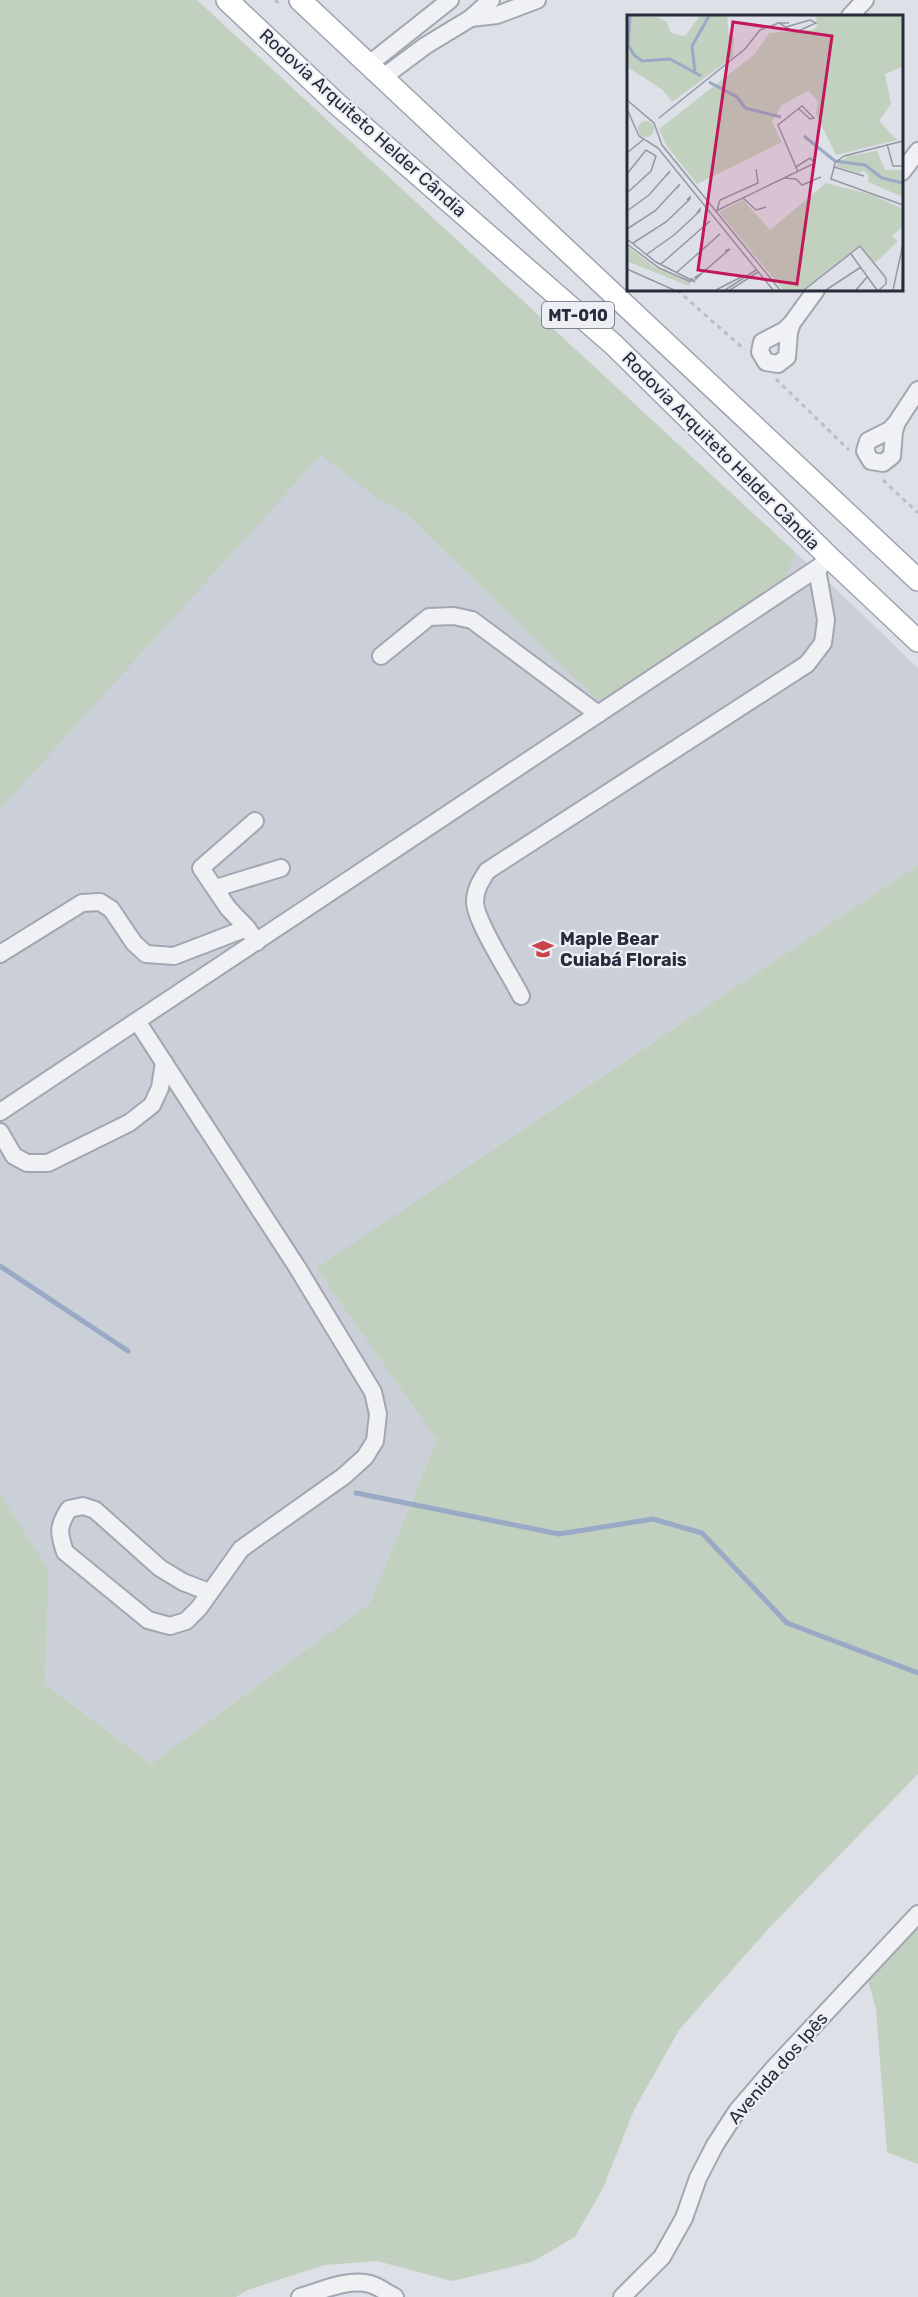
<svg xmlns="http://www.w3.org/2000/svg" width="918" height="2297" font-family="Rubik,sans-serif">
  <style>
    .built { fill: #cbcfd8 }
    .green { fill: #c1d0bf }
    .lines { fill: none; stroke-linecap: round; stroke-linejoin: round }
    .stream { stroke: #99a9c6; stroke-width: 5 }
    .minor-casing { stroke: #a3a6b1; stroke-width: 20 }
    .major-casing { stroke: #9da3b2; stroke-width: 24 }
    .path { stroke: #bcbec5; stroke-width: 3; stroke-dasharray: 4.5 4.5; stroke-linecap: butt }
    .minor { stroke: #f0f1f5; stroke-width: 16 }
    .major { stroke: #fff; stroke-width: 21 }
    .labels { text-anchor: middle; stroke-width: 4.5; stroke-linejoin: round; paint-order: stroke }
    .shield { fill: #edeff4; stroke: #626674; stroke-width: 1.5 }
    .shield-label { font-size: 16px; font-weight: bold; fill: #272c3d }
    .street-label { font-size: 18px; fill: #272c3d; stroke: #edeff4 }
    .poi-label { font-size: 18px; font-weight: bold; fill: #272c3d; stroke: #edeff4; text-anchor: start }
    .inset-river { fill: none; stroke: #99a9c6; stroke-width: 3 }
    .inset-road { fill: none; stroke: #9498a3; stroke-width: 1.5 }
    .view { fill: #c2185b; fill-opacity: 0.15; stroke: #c2185b; stroke-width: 3 }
    .inset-edge { fill: none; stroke: #272c3d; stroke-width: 3 }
  </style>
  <rect width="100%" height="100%" fill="#dde0e7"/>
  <polygon class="built" points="473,259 839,592 918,668 918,865 316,1268 437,1440 370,1603 151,1764 45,1684 49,1570 0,1493 0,803"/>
  <g class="green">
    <polygon points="0,0 197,0 796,553 785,578 605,700 596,699 406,513 377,498 321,455 0,809"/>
    <polygon points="918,865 918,1774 769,1928 679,2030 634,2110 603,2188 575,2237 532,2262 452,2281 377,2261 324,2265 248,2290 236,2297 0,2297 0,1493 49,1570 45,1684 151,1764 370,1603 437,1440 316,1268"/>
    <polygon points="918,1928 918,2164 887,2152 876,2009 868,1981"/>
  </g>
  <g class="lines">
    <g class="stream">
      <polyline points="0,1266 128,1351"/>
      <polyline points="356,1493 559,1534 653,1519 702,1533 787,1623 918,1673"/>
    </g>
    <defs>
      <g id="minor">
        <polyline points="850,16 865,0"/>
        <polyline points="471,18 497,15 537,0"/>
        <polyline points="368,65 450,0"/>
        <polyline points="382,78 425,46 471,18 491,0"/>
        <polyline points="902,172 918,151"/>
        <polyline points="792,323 789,332 787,357 778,364 766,362 760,352 762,342 785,330 792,323 816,290"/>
        <polyline points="897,422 894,431 892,456 883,463 871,461 865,451 868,441 890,430 897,422 918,390"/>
        <polyline points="381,656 429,617 454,616 472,620 598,714"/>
        <polyline points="216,888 281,868"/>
        <polyline points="247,928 228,908 201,868 255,821"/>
        <polyline points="0,954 82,903 100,902 111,909 134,943 146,954 174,956 247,928 257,942"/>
        <path d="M521,996C511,976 475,921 475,902C475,889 481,881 487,871L807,664L823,643L826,620L817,569"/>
        <path d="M137,1021L297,1267L373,1392L378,1414L375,1441L365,1457L344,1476L241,1549L199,1608L186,1621L170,1626L148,1620L65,1552C58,1532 58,1526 69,1509L83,1506L95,1510L160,1568L183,1582L209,1592"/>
        <polyline points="0,1112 831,559"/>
        <polyline points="0,1132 14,1156 27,1163 48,1163 129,1123 152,1105 160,1088 164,1062"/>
        <path d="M300,2297C321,2291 348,2278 370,2284C378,2286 387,2293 395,2297"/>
        <polyline points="622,2297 662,2257 684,2218 698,2178 715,2145 737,2111 774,2068 918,1914"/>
      </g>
      <g id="major">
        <polyline points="227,0 337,104 614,345 831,559 918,641"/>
        <polyline points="300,0 918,580"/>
      </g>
    </defs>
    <use href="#minor" class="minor-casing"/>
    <use href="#major" class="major-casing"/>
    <g class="path">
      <polyline points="275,0 282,6"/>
      <polyline points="677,290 745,350"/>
      <polyline points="776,379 849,450"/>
      <polyline points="883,480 918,513"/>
    </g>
    <use href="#minor" class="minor"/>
    <use href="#major" class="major"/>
  </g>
  <defs>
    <symbol id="school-bare" viewBox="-9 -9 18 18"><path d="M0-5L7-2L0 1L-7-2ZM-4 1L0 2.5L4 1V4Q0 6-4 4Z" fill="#c94549" stroke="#edeff4" stroke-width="2.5" paint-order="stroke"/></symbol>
  </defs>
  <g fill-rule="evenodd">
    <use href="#school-bare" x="528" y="934" width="30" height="30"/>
  </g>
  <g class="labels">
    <rect class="shield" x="542" y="302" width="72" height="26" rx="4.5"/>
    <g class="shield-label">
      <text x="578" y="321">MT-010</text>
    </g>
    <g class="street-label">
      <text transform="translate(363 123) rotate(42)" y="6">Rodovia Arquiteto Helder Cândia</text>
      <text transform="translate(721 451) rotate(45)" y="6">Rodovia Arquiteto Helder Cândia</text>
      <text transform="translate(778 2068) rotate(-49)" y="6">Avenida dos Ipês</text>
    </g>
    <g class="poi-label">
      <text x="560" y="945">Maple Bear<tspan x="560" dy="21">Cuiabá Florais</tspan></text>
    </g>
  </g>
  <g transform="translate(627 15)">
    <rect width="276" height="276" fill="#dde0e7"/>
    <path d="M0,1L30,2L39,6L44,18L58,21L73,1H100L102,20L107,23L106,42L45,87L36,75L0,52ZM189,1H276V51L258,59L264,89L252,106L270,125L209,140L189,99L191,86L181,76L155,90L145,107L155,127L70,169L39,130L32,114L128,39L142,18L186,15L190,11ZM11 114a8 8 0 1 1 16 0a8 8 0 1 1-16 0ZM250,136L258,155H276V182L241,167L242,161L237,156L232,158L208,151L221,141ZM199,168L246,180L276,194V211L265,221L271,226L248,248L233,230L176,275H156L92,197L116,185L143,215ZM0,231L27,252L63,268L62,271L0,246Z" fill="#c1d0bf"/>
    <path class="inset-river" d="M3,1L1,30L7,40L15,46L43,44L74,61M68,57L65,31L82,1M82,67L110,82L118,93L154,102M177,121L208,146L238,150L255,163L276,168"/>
    <path class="inset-road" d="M159,12L183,5L189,8L169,17L165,16L152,8H162M0,85L27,108L35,130L153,275M0,94L12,121L31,133L146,275M32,103L118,34L133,15L152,8M276,126L217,141L208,148L204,164L276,190M260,129L266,151H276M0,138L17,124M207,152L237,161M171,157L151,110L175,91L187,103L183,104L172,94M0,159L19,135L29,141L24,156L0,178M157,163L169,164L175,170L194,162M116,183L129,195L139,192M90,195L93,185L131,168L129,154M0,196L22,180L43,156L40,160M89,196L188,148L183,143L169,152M0,214L28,196L53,169L50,173M0,224L29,247L68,267L64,263M6,228L39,207L63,184V182L60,185M0,229L32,253L64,267M224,239L250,275M19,240L47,220L73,196V194L70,198M34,249L83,206L79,210M0,254L47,275M49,258L93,219L89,222M75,258L103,234L98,236M67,263L75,258L68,265M89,275L118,260M98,275L129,255M103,275L131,257M177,275L233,231L259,263V269L252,275M199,275L234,252M229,275L241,261M266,275L276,229M275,275L276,237"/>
    <path class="view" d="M106,7L205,21L170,269L71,255Z"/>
    <rect width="276" height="276" class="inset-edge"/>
  </g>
</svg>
